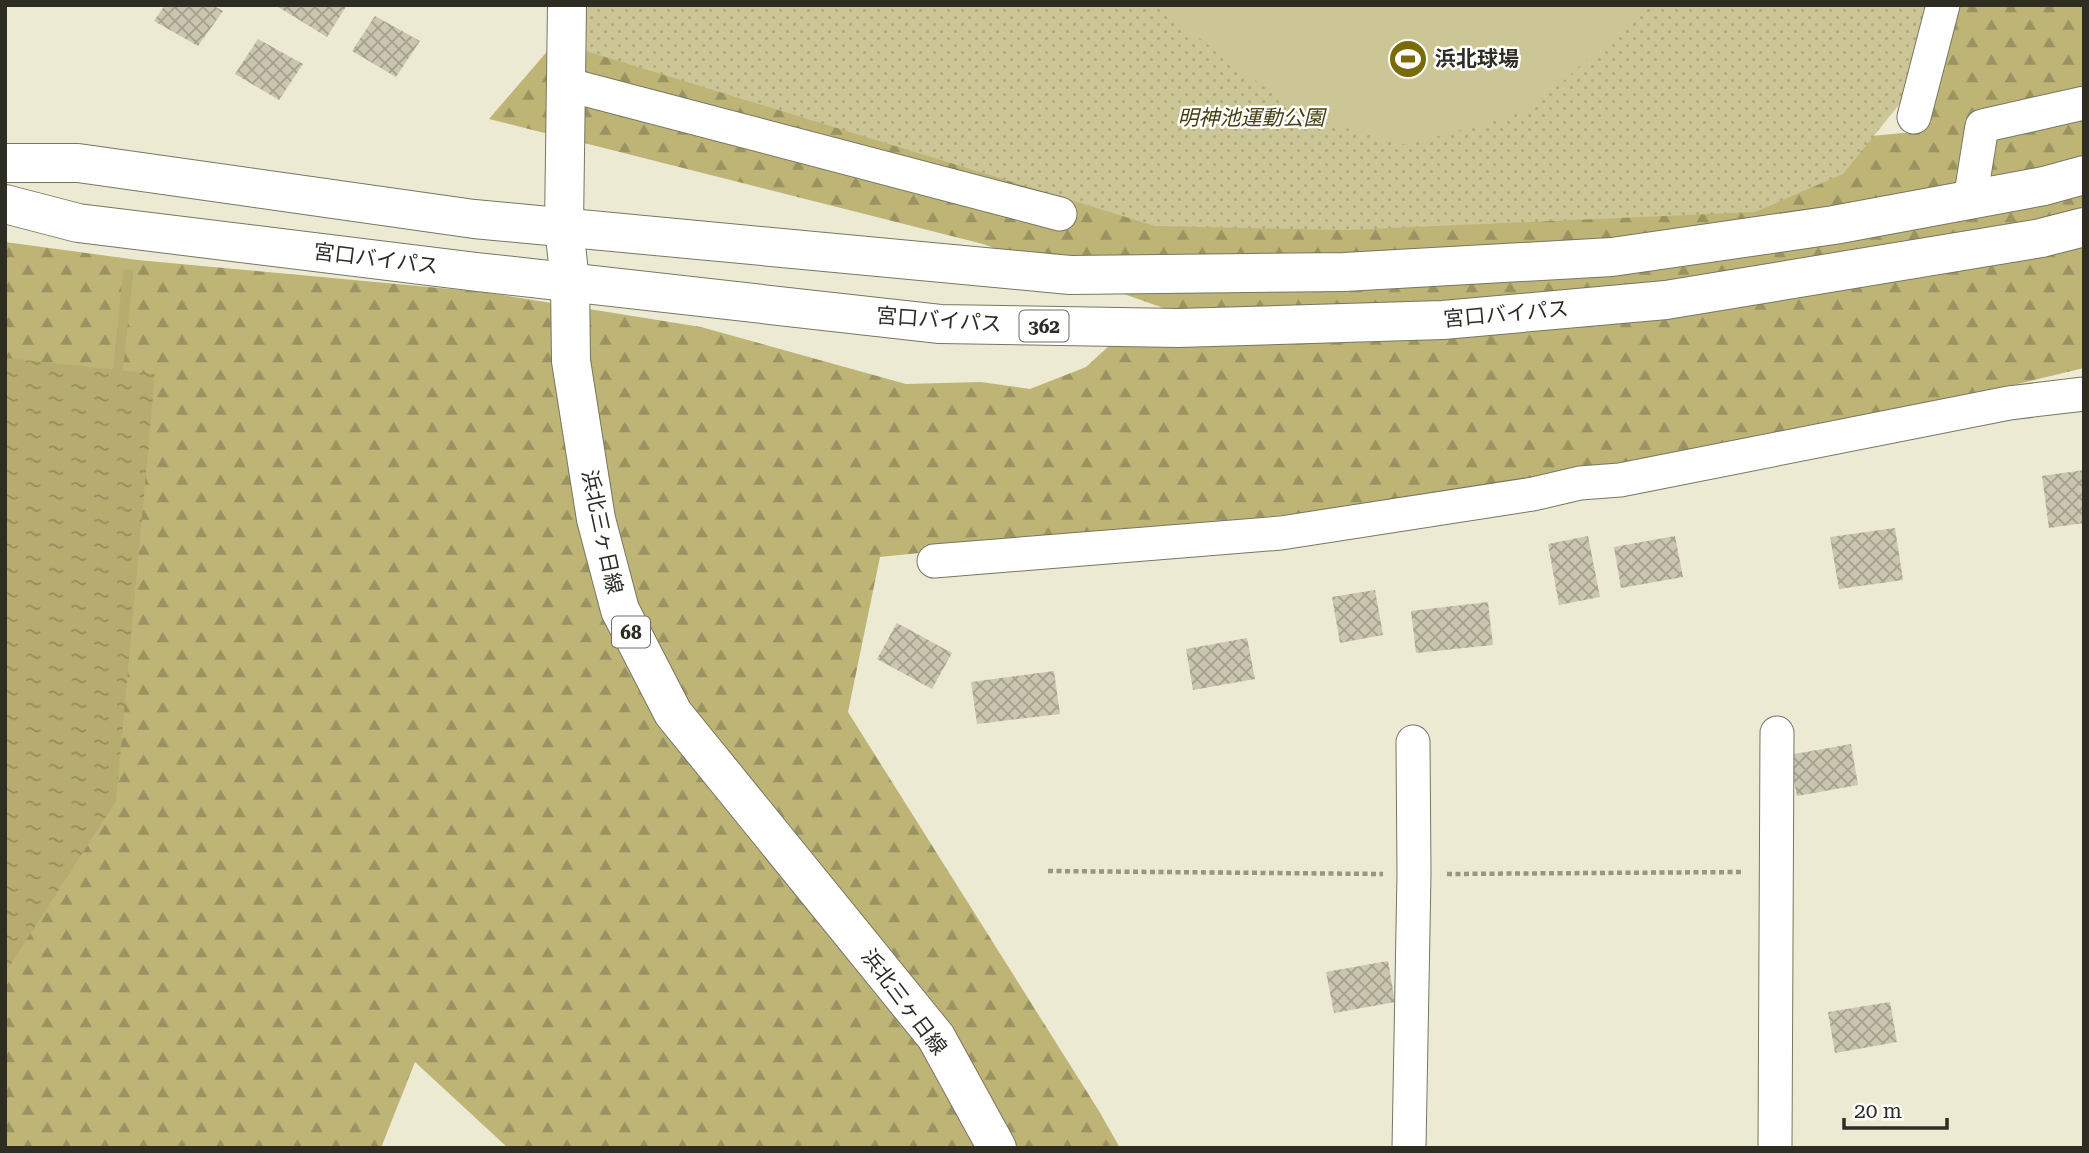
<svg xmlns="http://www.w3.org/2000/svg" width="2089" height="1153" font-family="'Roboto Serif','Noto Sans JP',serif">
  <style>
    .forest { fill: url(#forest-firs) }
    .park { fill: url(#park-dots) }
    .pitch { fill: #ccc697 }
    .water { fill: url(#water-ripples) }
    .lines { fill: none; stroke-linecap: round; stroke-linejoin: round }
    .stream { stroke: #b6ac6f; stroke-width: 10 }
    .building { fill: url(#building-cross-hatch) }
    .minor-casing { stroke: #787661; stroke-width: 35 }
    .primary-casing { stroke: #787661; stroke-width: 40 }
    .trunk-casing { stroke: #787661; stroke-width: 40 }
    .path { stroke: #979584; stroke-width: 4.5; stroke-dasharray: 5 3.5; stroke-linecap: butt }
    .minor { stroke: #fff; stroke-width: 33 }
    .primary { stroke: #fff; stroke-width: 38 }
    .trunk { stroke: #fff; stroke-width: 38 }
    .labels { text-anchor: middle; stroke-width: 5; stroke-linejoin: round; paint-order: stroke }
    .shield { fill: #fff; stroke: #6d6c66; stroke-width: 2 }
    .shield-label { font-size: 19px; font-weight: bold; fill: #2e2d24 }
    .poi-label { font-size: 21px; font-weight: bold; fill: #2e2d24; stroke: #fff; text-anchor: start }
    .park-label { font-size: 21px; font-style: italic; fill: #47400f; stroke: #fff }
    .street-label { font-size: 21px; fill: #2e2d24; stroke: #fff }
  </style>
  <defs>
    <pattern id="forest-firs" width="22" height="20" patternUnits="userSpaceOnUse" patternTransform="scale(1.75)"><rect width="22" height="20" fill="#bdb476"/><path d="M5 1l3.5 6h-7zM16 11l3.5 6h-7z" fill="#9a9361"/></pattern>
    <pattern id="park-dots" width="8" height="8" patternUnits="userSpaceOnUse" patternTransform="scale(1.75)"><rect width="8" height="8" fill="#ccc697"/><path d="M2 2h.1M6 6h.1" fill="none" stroke="#b0aa82" stroke-width="1.8" stroke-linecap="round"/></pattern>
    <pattern id="water-ripples" width="26" height="14" patternUnits="userSpaceOnUse" patternTransform="scale(1.75)"><rect width="26" height="14" fill="#b6ac6f"/><path d="M2 4q2-2 4 0t4 0M15 11q2-2 4 0t4 0" fill="none" stroke="#948c5b"/></pattern>
    <pattern id="building-cross-hatch" width="8" height="8" patternUnits="userSpaceOnUse" patternTransform="scale(1.75)"><rect width="8" height="8" fill="#c9c5af"/><path d="M0 0l8 8M0 8l8-8" fill="none" stroke="#a4a08e"/></pattern>
  </defs>
  <rect width="100%" height="100%" fill="#edead3"/>
  <polygon class="forest" points="587,5 809,5 1659,156 1924,131 1960,5 2084,5 2084,368 1620,480 880,557 848,712 1099,1111 1120,1148 508,1148 415,1062 381,1148 5,1148 5,242 138,260 483,292 701,327 906,384 981,382 1030,389 1086,367 1134,323 1265,344 983,244 489,119"/>
  <polygon class="park" points="588,5 1933,5 1915,85 1843,174 1755,212 1347,230 1155,226 570,46 568,28"/>
  <polygon class="pitch" points="1155,5 1648,5 1531,110 1407,145 1303,116"/>
  <polygon class="water" points="5,358 155,374 116,801 5,973"/>
  <g class="lines">
    <polyline class="stream" points="118,370 128,274"/>
  </g>
  <g class="building">
    <polygon points="165,5 212,5 223,11 198,46 154,21"/>
    <polygon points="275,5 347,5 327,37"/>
    <polygon points="375,16 420,41 396,77 352,51"/>
    <polygon points="258,39 303,64 279,100 235,74"/>
    <polygon points="2084,470 2084,523 2049,528 2042,476"/>
    <polygon points="1895,528 1903,580 1839,589 1830,537"/>
    <polygon points="1588,536 1600,597 1559,605 1548,544"/>
    <polygon points="1675,536 1683,577 1621,588 1614,547"/>
    <polygon points="1375,590 1383,635 1340,643 1332,597"/>
    <polygon points="1488,602 1493,645 1416,653 1411,611"/>
    <polygon points="897,623 952,653 932,689 877,659"/>
    <polygon points="1247,638 1255,679 1193,690 1186,649"/>
    <polygon points="1054,671 1060,714 977,724 971,682"/>
    <polygon points="1851,744 1858,785 1797,796 1789,755"/>
    <polygon points="1388,961 1395,1002 1334,1013 1326,972"/>
    <polygon points="1890,1002 1897,1042 1835,1053 1828,1012"/>
  </g>
  <g class="lines">
    <defs>
      <g id="minor">
        <polyline points="565,84 1060,214"/>
        <polyline points="1914,117 1943,5"/>
        <polyline points="1970,200 1982,126 2084,103"/>
        <polyline points="934,561 1281,533 1533,494 1580,483 1620,480 2009,403 2084,394"/>
        <polyline points="1409,1148 1414,874 1413,742"/>
        <polyline points="1775,1148 1777,733"/>
      </g>
      <polyline id="primary" points="567,5 564,227 570,282 571,361 596,519 620,610 673,713 936,1037 997,1148"/>
      <g id="trunk">
        <polyline points="5,163 78,163 474,219 1070,275 1344,272 1612,257 1834,225 2044,186 2084,175"/>
        <polyline points="5,204 78,223 477,272 940,324 1178,328 1443,320 1666,300 2041,238 2084,227"/>
      </g>
    </defs>
    <use href="#minor" class="minor-casing"/>
    <use href="#primary" class="primary-casing"/>
    <use href="#trunk" class="trunk-casing"/>
    <g class="path">
      <polyline points="1048,871 1383,874"/>
      <polyline points="1447,874 1743,872"/>
    </g>
    <use href="#minor" class="minor"/>
    <use href="#primary" class="primary"/>
    <use href="#trunk" class="trunk"/>
  </g>
  <defs>
    <symbol id="stadium-disc" viewBox="-11 -11 22 22"><circle r="9.5" fill="#796c06" stroke="#fff"/><path d="M0-5a6.5 5 0 1 0 0 10a6.5 5 0 1 0 0-10ZM-3.5-1.8h7v3.6h-7Z" fill="#fff"/></symbol>
  </defs>
  <g fill-rule="evenodd">
    <use href="#stadium-disc" x="1386" y="37" width="44" height="44"/>
  </g>
  <g class="labels">
    <g class="shield">
      <rect x="1019.5" y="310.5" width="49" height="31" rx="5"/>
      <rect x="612" y="616.5" width="38" height="31" rx="5"/>
    </g>
    <g class="shield-label">
      <text x="1044" y="333">362</text>
      <text x="631" y="639">68</text>
    </g>
    <g class="poi-label">
      <text x="1435" y="66">浜北球場</text>
    </g>
    <g class="park-label">
      <text x="1251" y="125">明神池運動公園</text>
    </g>
    <g class="street-label">
      <text transform="translate(376 259) rotate(7)" y="7">宮口バイパス</text>
      <text transform="translate(1506 314) rotate(-5)" y="7">宮口バイパス</text>
      <text transform="translate(939 320) rotate(4)" y="7">宮口バイパス</text>
      <text transform="translate(602 532) rotate(78)" y="7">浜北三ヶ日線</text>
      <text transform="translate(904 1002) rotate(53)" y="7">浜北三ヶ日線</text>
    </g>
  </g>
  <rect width="2089" height="1153" fill="none" stroke="#2e2d24" stroke-width="14"/>
  <path d="M1844 1118v10h103v-10" fill="none" stroke="#2e2d24" stroke-width="3.5"/>
  <text x="1854" y="1118" font-size="21" fill="#2e2d24" stroke="#ffffff" stroke-width="5" paint-order="stroke">20 m</text>
</svg>
